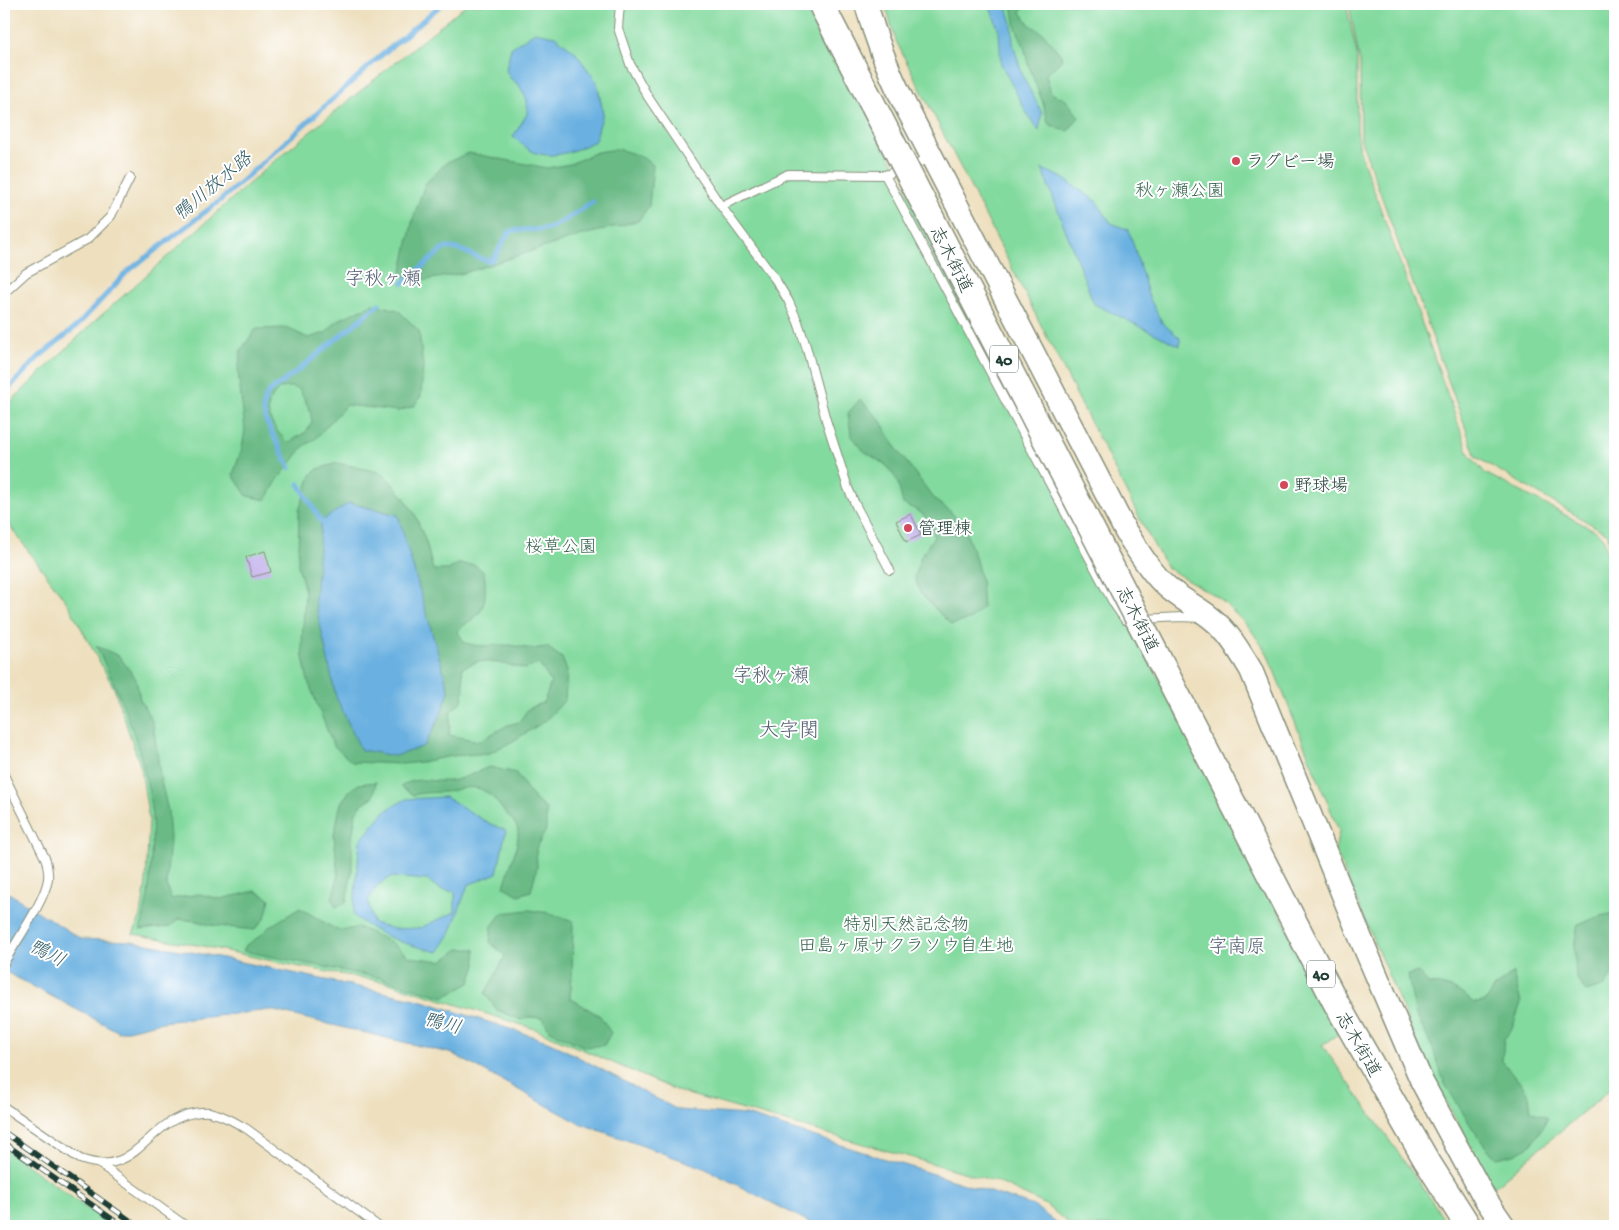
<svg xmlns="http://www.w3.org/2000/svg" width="1619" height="1230" font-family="'Gochi Hand','Klee One',sans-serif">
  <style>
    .green { fill: #83da9f; stroke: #518c6a }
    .forest { fill: #6aba86; stroke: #447c5d; fill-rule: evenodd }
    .water { fill: #6ab1e1; stroke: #44778a; fill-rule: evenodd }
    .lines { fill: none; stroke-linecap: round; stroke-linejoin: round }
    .stream { stroke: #6ab1e1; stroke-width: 5 }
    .building { fill: #baa5e9 }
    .lane-casing { stroke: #868e7a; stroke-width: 10 }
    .secondary-casing { stroke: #868e7a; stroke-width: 25 }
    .primary-casing { stroke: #868e7a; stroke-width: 28 }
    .lane { stroke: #fff; stroke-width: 8 }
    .secondary { stroke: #fff; stroke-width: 22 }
    .primary { stroke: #fff; stroke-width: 25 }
    .rail-casing { stroke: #1f3d34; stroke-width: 5.5 }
    .rail { stroke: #fff; stroke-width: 4; stroke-dasharray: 11; stroke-linecap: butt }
    .primary-bridge-casing { stroke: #868e7a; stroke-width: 28; stroke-linecap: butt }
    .primary-bridge { stroke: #fff; stroke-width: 25 }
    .poi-dot { fill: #d1495b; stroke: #fff; stroke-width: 2 }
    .labels { text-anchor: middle; stroke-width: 4; stroke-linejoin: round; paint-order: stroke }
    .shield { fill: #fff; stroke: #627771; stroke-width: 1 }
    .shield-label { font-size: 16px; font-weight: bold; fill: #1f3d34 }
    .poi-label { font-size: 18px; fill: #1f3d34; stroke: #fff; text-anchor: start }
    .park-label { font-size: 18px; fill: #38644f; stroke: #fff }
    .street-label { font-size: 18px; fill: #1f3d34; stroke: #fff }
    .water-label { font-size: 19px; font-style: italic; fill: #366068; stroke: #fff }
    .neighbourhood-label { font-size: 19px; fill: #556173; stroke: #fff }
    .quarter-label { font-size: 20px; fill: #556173; stroke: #fff }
  </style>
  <rect width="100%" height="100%" fill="#fff"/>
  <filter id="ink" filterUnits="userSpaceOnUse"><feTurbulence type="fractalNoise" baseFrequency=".02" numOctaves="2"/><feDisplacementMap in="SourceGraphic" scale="10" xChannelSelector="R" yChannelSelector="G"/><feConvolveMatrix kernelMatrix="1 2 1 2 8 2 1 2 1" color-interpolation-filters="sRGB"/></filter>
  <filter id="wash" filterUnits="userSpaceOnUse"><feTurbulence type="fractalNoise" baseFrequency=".0096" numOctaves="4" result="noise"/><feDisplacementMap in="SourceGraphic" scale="20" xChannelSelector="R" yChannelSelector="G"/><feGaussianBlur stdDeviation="1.12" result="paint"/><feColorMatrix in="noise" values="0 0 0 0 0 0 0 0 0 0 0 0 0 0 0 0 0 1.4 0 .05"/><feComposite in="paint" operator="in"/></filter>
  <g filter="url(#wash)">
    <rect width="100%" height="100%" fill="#eee0bf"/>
    <g class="green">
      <polygon points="467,4 807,4 862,102 1341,1032 1322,1045 1426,1192 1448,1226 1072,1226 1046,1205 998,1182 680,1092 535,1029 385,982 296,966 203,946 133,934 141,916 146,883 149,820 141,768 114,688 68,604 4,518 4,408 95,321 272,163"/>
      <polygon points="885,4 1346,4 1357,54 1357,130 1360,152 1469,454 1485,473 1596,531 1604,539 1615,592 1615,1085 1493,1188 1427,1066 1335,850 1339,831 1267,653 1249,627 1219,598 1167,568 1147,533 896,41"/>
      <polygon points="1349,4 1615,4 1615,581 1611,565 1608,534 1476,457 1361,140 1360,63"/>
      <polygon points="4,1149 112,1226 4,1226"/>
    </g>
    <g class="forest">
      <polygon points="1012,4 1024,4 1021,12 1029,24 1043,33 1061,55 1062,60 1046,74 1051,93 1066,100 1079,117 1068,131 1058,129 1048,123 1043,103 1028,64 1024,46 1016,28"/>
      <polygon points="618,149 640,156 653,165 649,206 638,221 579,236 464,273 426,280 401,276 413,219 425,184 446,163 469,153 547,168 570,164 597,152"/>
      <path d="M373,304L398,310L419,331L423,366L421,396L414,406L399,411L346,405L315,439L303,447L277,481L266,500L247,496L233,475L242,448L245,430L238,372L241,350L256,329L287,328L308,338L326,333L338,320ZM291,387L299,389L310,410L312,422L306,432L288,443C278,433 263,416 270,401C272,396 277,391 280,388Z"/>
      <path d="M860,399L880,420L898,451L936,501L951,512L965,530L975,556L981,580L983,607L971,619L951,625L921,594L914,577L921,556L934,537C930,516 922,512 903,504L897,480L887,466L864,451L851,435L848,413Z"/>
      <path d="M338,463L383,473L403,496L415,514L426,542L433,570H448L458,564L475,565L484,572C486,587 488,609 473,619C467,623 462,626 457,631L465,643L478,646L510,645L532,649L547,647L562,658L567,671L565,700L545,721L513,741L490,753L451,756L422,762L402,764L352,762L333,745L308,681L303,658L302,644L305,592L298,565L299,511L311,475L318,469ZM349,503L398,515L412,568L329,517ZM479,661L499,663L525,669L539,664L551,682L544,702L528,709L519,722L508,725L479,741L449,735L451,711L462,701L464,691L462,668Z"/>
      <path d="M96,646L119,656L136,679L140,699L153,723L161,781L168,811L170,840L166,884L171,899L199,894L220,899L256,891L270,899L265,918L254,930L210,925L196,921L179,919L169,927L140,930C148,906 150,881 151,855C152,842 153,829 152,817C146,756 123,700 96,646Z"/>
      <path d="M489,767L516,773L534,799L546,809V830L536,848L537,867L531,891L519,895L504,887C507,874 520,843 518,831C516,821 508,817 503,810C489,792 482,784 458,789C453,790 448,792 443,792C432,793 424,792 413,795L401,787C417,773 439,786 459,779C469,776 479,771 489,767Z"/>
      <polygon points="376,782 373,797 362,804 356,812 352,838 352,871 346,903 336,907 332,899 338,877 334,835 341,803 350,790 359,784"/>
      <polygon points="300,908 337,930 360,928 389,941 410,957 442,961 459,949 475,949 476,965 470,983 444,997 380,978 243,951 246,945 259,937 269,927"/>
      <polygon points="529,910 550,913 573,921 572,976 570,998 600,1016 611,1033 604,1045 585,1047 550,1031 543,1018 528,1017 521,1020 497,1010 485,993 496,974 505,956 490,942 492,926 502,913"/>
      <polygon points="1615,913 1615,971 1605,986 1586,992 1576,977 1574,947 1578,924 1601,916"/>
      <path d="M1418,972L1428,984C1449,985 1457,989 1474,1003L1485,1002L1495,987L1513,973L1521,1003L1512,1029L1504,1039L1502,1061L1523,1086L1529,1096L1531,1111L1548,1118L1531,1145L1514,1154L1496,1158L1485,1146L1473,1129L1445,1084L1433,1049L1415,1013L1408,975Z"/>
    </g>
    <g class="water">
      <polygon points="989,4 1006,4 1012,23 1013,44 1023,77 1042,113 1039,131 1029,117 1001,64 999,31"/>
      <path d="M535,32L555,36L574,51L597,82L603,113L595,141C577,150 557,159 536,153C529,151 520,142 513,137L527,114V100L519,85L510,78L506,70L511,48Z"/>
      <polygon points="1042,169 1061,177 1096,201 1111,223 1129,230 1149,297 1162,323 1180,338 1180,346 1094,304"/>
      <polygon points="349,503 398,515 449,691 439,719 424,746 395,756 361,750 336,697 315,601 321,521"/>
      <path d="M445,797C466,807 484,824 506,830L497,873L468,885L450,934L438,952C405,944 379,937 353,915L360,841L385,811L406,799ZM391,877L427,880L440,889L455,892V912L420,928L394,929L373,923L368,900L378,885Z"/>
      <polygon points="4,890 81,939 131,941 218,957 420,1000 550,1042 678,1110 746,1115 1034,1206 1060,1226 817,1226 704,1168 579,1123 453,1054 270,1010 162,1022 119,1032 4,971"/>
    </g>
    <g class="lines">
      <g class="stream">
        <path d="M403,283L443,249C458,244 473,258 489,261L494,258L509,232C520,228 532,231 544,229C559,227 579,210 593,202"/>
        <polyline points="4,393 39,357 78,325 127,272 222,199 376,60 442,4"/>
        <polyline points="290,468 266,421 263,409 266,396 270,391 296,372 379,304"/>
        <polyline points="299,484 321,521"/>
      </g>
    </g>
    <g id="blocks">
      <g class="building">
        <polygon points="911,514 921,535 906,542 896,521"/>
        <polygon points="265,551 271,572 252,577 246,557"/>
      </g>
    </g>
  </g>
  <g filter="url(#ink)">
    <use href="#blocks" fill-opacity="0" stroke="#868e7a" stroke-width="1"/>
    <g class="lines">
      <defs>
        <g id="lane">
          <polyline points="620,4 618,28 630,64 648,97 721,206 775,279 788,300 798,322 806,346 826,420 848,488 856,506 890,570"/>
          <polyline points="885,175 1114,604 1125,620 1130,620"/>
          <polyline points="721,206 788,174 885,175 931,158"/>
          <polyline points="4,293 26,273 88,239 111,216 130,178"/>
          <polyline points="1142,619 1182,617 1200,618"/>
          <path d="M4,775L46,860C47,866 49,873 48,879C45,901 15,943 4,963"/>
          <path d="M4,1107L80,1159C138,1180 145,1121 194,1113C199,1112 204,1111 209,1112C223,1115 235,1122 247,1129L378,1226"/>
          <polyline points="101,1165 186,1226"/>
        </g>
        <path id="secondary" d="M866,4C875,36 887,68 902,99L1126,532C1137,549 1147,567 1162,582C1176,597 1195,605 1211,618C1228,631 1240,652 1251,670L1361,939L1422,1082L1484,1197L1504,1226"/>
        <polyline id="primary" points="1187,714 1336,1003 1425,1158 1468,1226"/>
      </defs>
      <use href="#lane" class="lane-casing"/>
      <use href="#secondary" class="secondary-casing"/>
      <use href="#primary" class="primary-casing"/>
      <use href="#lane" class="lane"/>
      <use href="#secondary" class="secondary"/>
      <use href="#primary" class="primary"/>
      <defs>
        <g id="rail">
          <polyline points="4,1132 138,1226"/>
          <polyline points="4,1143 122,1226"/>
        </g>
      </defs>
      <use href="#rail" class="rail-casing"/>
      <use href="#rail" class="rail"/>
      <defs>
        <polyline id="primary-bridge" points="821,4 1187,714"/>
      </defs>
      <use href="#primary-bridge" class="primary-bridge-casing"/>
      <use href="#primary-bridge" class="primary-bridge"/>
    </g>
  </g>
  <g class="poi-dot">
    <circle cx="1236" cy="161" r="5"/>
    <circle cx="1284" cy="485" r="5"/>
    <circle cx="908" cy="528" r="5"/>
  </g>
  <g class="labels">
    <g class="shield">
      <rect x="990" y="345.5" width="28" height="27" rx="4"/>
      <rect x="1307" y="960.5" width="28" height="27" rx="4"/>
    </g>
    <g class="shield-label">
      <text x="1004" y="365">40</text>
      <text x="1321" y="980">40</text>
    </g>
    <g class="poi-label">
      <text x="1246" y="167">ラグビー場</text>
      <text x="1294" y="491">野球場</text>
      <text x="918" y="534">管理棟</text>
    </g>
    <g class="park-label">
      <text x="1180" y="196">秋ヶ瀬公園</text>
      <text x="561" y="552">桜草公園</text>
      <text x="906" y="930">特別天然記念物<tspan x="906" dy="21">田島ヶ原サクラソウ自生地</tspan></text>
    </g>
    <g class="street-label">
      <text transform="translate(952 259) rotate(63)" y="6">志木街道</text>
      <text transform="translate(1138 619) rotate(63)" y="6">志木街道</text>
      <text transform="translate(1359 1044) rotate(60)" y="6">志木街道</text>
    </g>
    <g class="water-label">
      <text transform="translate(212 185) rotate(-40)" y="7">鴨川放水路</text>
      <text transform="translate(48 952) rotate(27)" y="7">鴨川</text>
      <text transform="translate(443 1022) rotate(15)" y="7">鴨川</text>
    </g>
    <g class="neighbourhood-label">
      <text x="383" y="284">字秋ヶ瀬</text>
      <text x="771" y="681">字秋ヶ瀬</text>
      <text x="1237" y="952">字南原</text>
    </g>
    <g class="quarter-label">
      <text x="789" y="736">大字関</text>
    </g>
  </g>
  <rect width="1619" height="1230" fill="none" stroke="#fff" stroke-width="20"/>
</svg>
